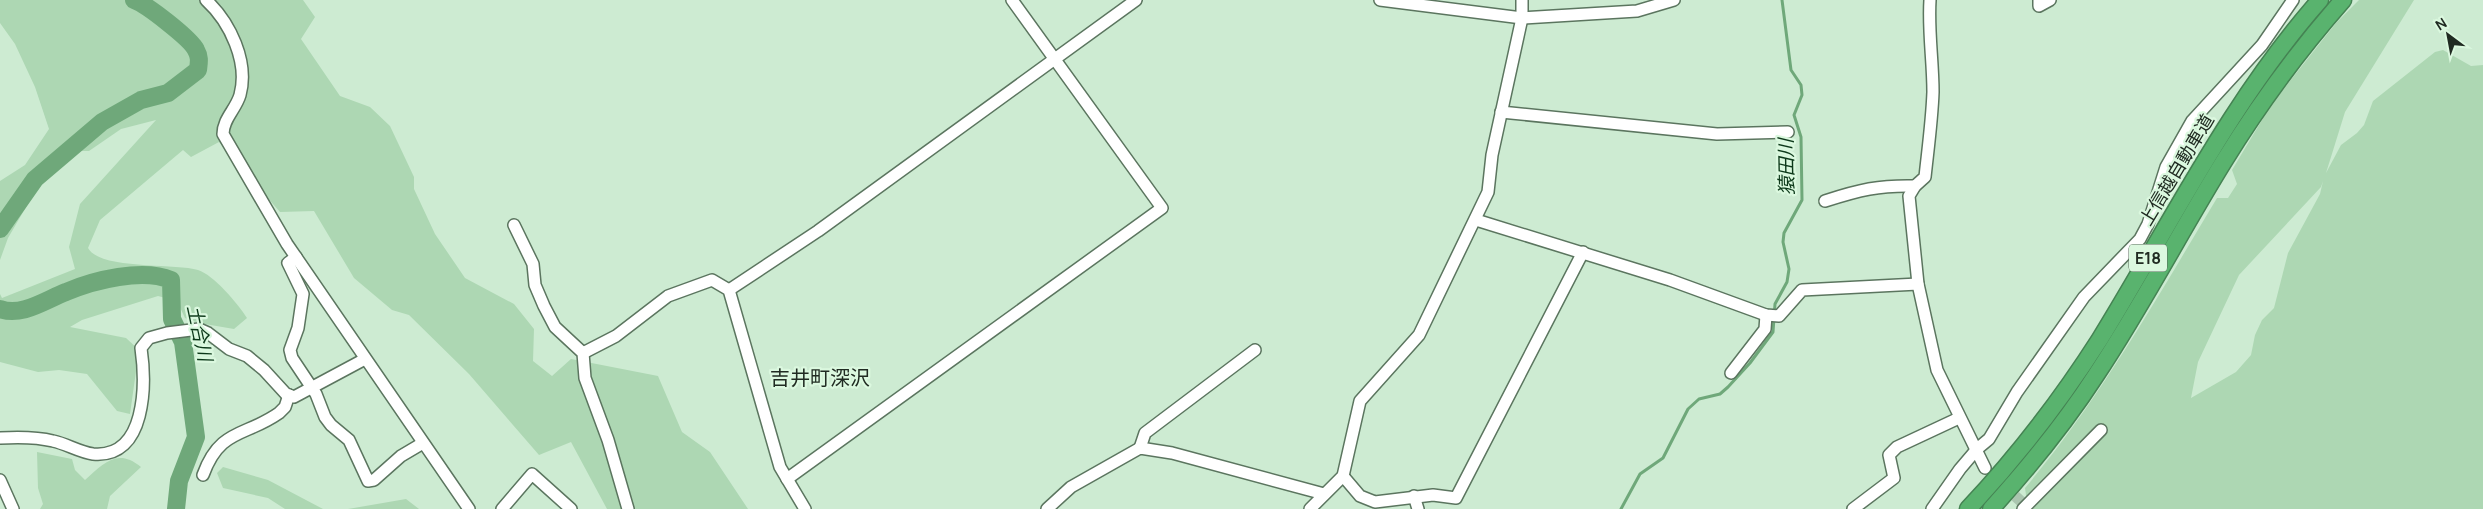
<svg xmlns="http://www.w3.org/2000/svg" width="2483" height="509" font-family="Manrope,'Noto Sans JP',sans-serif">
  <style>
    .green { fill: #add7b3; fill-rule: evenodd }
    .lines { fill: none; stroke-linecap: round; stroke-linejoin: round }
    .stream { stroke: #6fa87a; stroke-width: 3 }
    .river { stroke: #6fa87a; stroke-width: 18 }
    .minor-tunnel { stroke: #aac5af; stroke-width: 11; stroke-dasharray: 11 5.5; stroke-linecap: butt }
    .minor-casing { stroke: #5b755f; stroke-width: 14 }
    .highway-casing { stroke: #458353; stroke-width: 19 }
    .minor { stroke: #fff; stroke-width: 11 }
    .highway { stroke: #59b36e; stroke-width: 16 }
    .labels { text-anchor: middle; stroke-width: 4.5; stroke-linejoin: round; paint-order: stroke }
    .shield { fill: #dbf8df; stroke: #58685b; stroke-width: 1 }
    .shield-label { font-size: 16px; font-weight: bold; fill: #202b22 }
    .street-label { font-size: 18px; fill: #202b22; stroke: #dbf8df }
    .water-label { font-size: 19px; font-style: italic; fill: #0c3819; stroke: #dbf8df }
    .quarter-label { font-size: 20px; fill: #202b22; stroke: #dbf8df }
  </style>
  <rect width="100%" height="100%" fill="#cdebd2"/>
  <g class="green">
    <path d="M0,0H303L315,17L301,39L340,96L370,107L390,126L414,177V189L435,234L465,278L514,304L534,329L533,361L552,376L571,359L658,376L682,432L710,452L748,509H607L571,442L539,455L469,374L409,315L392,310L354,278L314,211L280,212L219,142L191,157L183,150L100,220L88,248C100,270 174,263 198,270C214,275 238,304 247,318L234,329L199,323L185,318L177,301L158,296L82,320L70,327L126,338L139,350L130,414L117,411L87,374L59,370L38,372L0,362V294L2,298L75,269L69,247L80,204L156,120L121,129L89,151H79L60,165L36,190L8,238L0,260V181L25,165L49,129L35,87L15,44L0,23Z"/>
    <path d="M2359,0H2414L2345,112L2326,173L2341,145L2357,133L2364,125L2373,101L2435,52L2443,50L2471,66L2483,65V509H2028L2025,488C2100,399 2157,298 2217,198H2228L2237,184L2232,170L2271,105L2336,23ZM2323,181L2320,194L2288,253L2274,308L2262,320L2255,335L2251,355L2236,372L2191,398L2198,362L2239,275L2321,187Z"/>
    <path d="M37,452L72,459L75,470L85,480C103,464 117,447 141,467L110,496L107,509H40L43,504L38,488Z"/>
    <polygon points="223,467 268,480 323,509 285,509 268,498 223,488 217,473"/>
    <polygon points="406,499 419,509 348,509"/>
  </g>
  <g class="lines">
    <polyline class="stream" points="1621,509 1640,474 1663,458 1688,409 1699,399 1720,394 1728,387 1750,363 1773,332 1775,304 1787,282 1789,269 1783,242 1784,233 1802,200 1801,137 1794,115 1802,95 1801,85 1791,70 1782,0"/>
    <g class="river">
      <path d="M0,229L35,179L102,122L141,100L168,93L198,70C199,62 200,57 196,50C191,39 146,4 134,0"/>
      <path d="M0,309C22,317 45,300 66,292C94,280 143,268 171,280L172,319L183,342L196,437L179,481L176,509"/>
    </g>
    <polyline class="minor-tunnel" points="2003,485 2026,506"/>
    <defs>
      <g id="minor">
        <path d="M206,0C230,22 249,62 240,95C236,109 223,119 223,134L287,244L469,509"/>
        <polyline points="1380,0 1522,18 1637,11 1674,0"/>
        <path d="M1930,0C1928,31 1933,61 1933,92C1932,120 1928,149 1925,177L1915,186L1909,196L1918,284L1937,370L1985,468"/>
        <polyline points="2039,0 2039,6 2050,0"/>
        <polyline points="1501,112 1717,134 1788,132"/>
        <path d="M1825,201C1859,190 1879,185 1915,186"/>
        <polyline points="1476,220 1670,280 1766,315 1779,316 1802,290 1918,284"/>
        <polyline points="514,225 533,264 535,285 544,306 555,327 583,353 585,378 608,440 628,509"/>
        <polyline points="296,257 288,263 303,294 298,328 290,350 292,358 316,394 325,417 331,425 349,440 368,481 374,480 401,456 423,443"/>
        <polyline points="729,290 818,231 1136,0"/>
        <polyline points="583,353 616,336 668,296 712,280 729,290 780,467 805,509"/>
        <polyline points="1731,373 1765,329 1766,315"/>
        <path d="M0,438C17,437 37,437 53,441C67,444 79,452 93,454C147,459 146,383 141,348L149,338L167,333L199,329L208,333L229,349L247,356L264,370L286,394L294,397L365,359"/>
        <polyline points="1140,448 1145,433 1255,350"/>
        <path d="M203,475C220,428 245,437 279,413L285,407L289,395"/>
        <polyline points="1343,476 1360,496 1375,502 1433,495 1456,498 1583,252"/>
        <polyline points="787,479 1162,208 1012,0"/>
        <polyline points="0,480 13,509"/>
        <polyline points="1414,496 1418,509"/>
        <polyline points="502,509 532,474 571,509"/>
        <polyline points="1047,509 1071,487 1140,448 1172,453 1324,494"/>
        <polyline points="1310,509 1343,476 1360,401 1419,335 1488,192 1492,155 1522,18 1522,0"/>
        <polyline points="1853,509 1894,478 1889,455 1897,447 1959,418"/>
        <polyline points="1932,509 1960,469 1977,449 1989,439 2017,392 2084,297 2140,239 2148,224 2166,167 2192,121 2262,45 2293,0"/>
        <polyline points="2023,509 2101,430"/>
      </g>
      <g id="highway">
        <path d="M1968,509C2017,457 2061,400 2100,339C2171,224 2230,102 2320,0"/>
        <path d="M1991,509C2029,467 2065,423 2096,375C2142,306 2180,232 2224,161C2259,104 2299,50 2343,0"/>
      </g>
    </defs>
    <use href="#minor" class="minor-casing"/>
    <use href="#highway" class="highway-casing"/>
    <use href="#minor" class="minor"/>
    <use href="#highway" class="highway"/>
  </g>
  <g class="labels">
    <rect class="shield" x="2129" y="244.5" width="38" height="27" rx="4"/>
    <g class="shield-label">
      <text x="2148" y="264">E18</text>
    </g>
    <g class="street-label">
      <text transform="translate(2177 170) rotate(-59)" y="6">上信越自動車道</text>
    </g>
    <g class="water-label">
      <text transform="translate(1786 167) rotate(-91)" y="7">猿田川</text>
      <text transform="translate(200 333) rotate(78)" y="7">土合川</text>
    </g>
    <g class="quarter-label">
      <text x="820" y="385">吉井町深沢</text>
    </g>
  </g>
  <g transform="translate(2448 35) rotate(328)" stroke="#dbf8df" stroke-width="4" paint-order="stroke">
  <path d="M0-4L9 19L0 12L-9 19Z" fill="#202b22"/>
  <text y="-8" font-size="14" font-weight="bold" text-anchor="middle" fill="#202b22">N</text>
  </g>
</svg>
